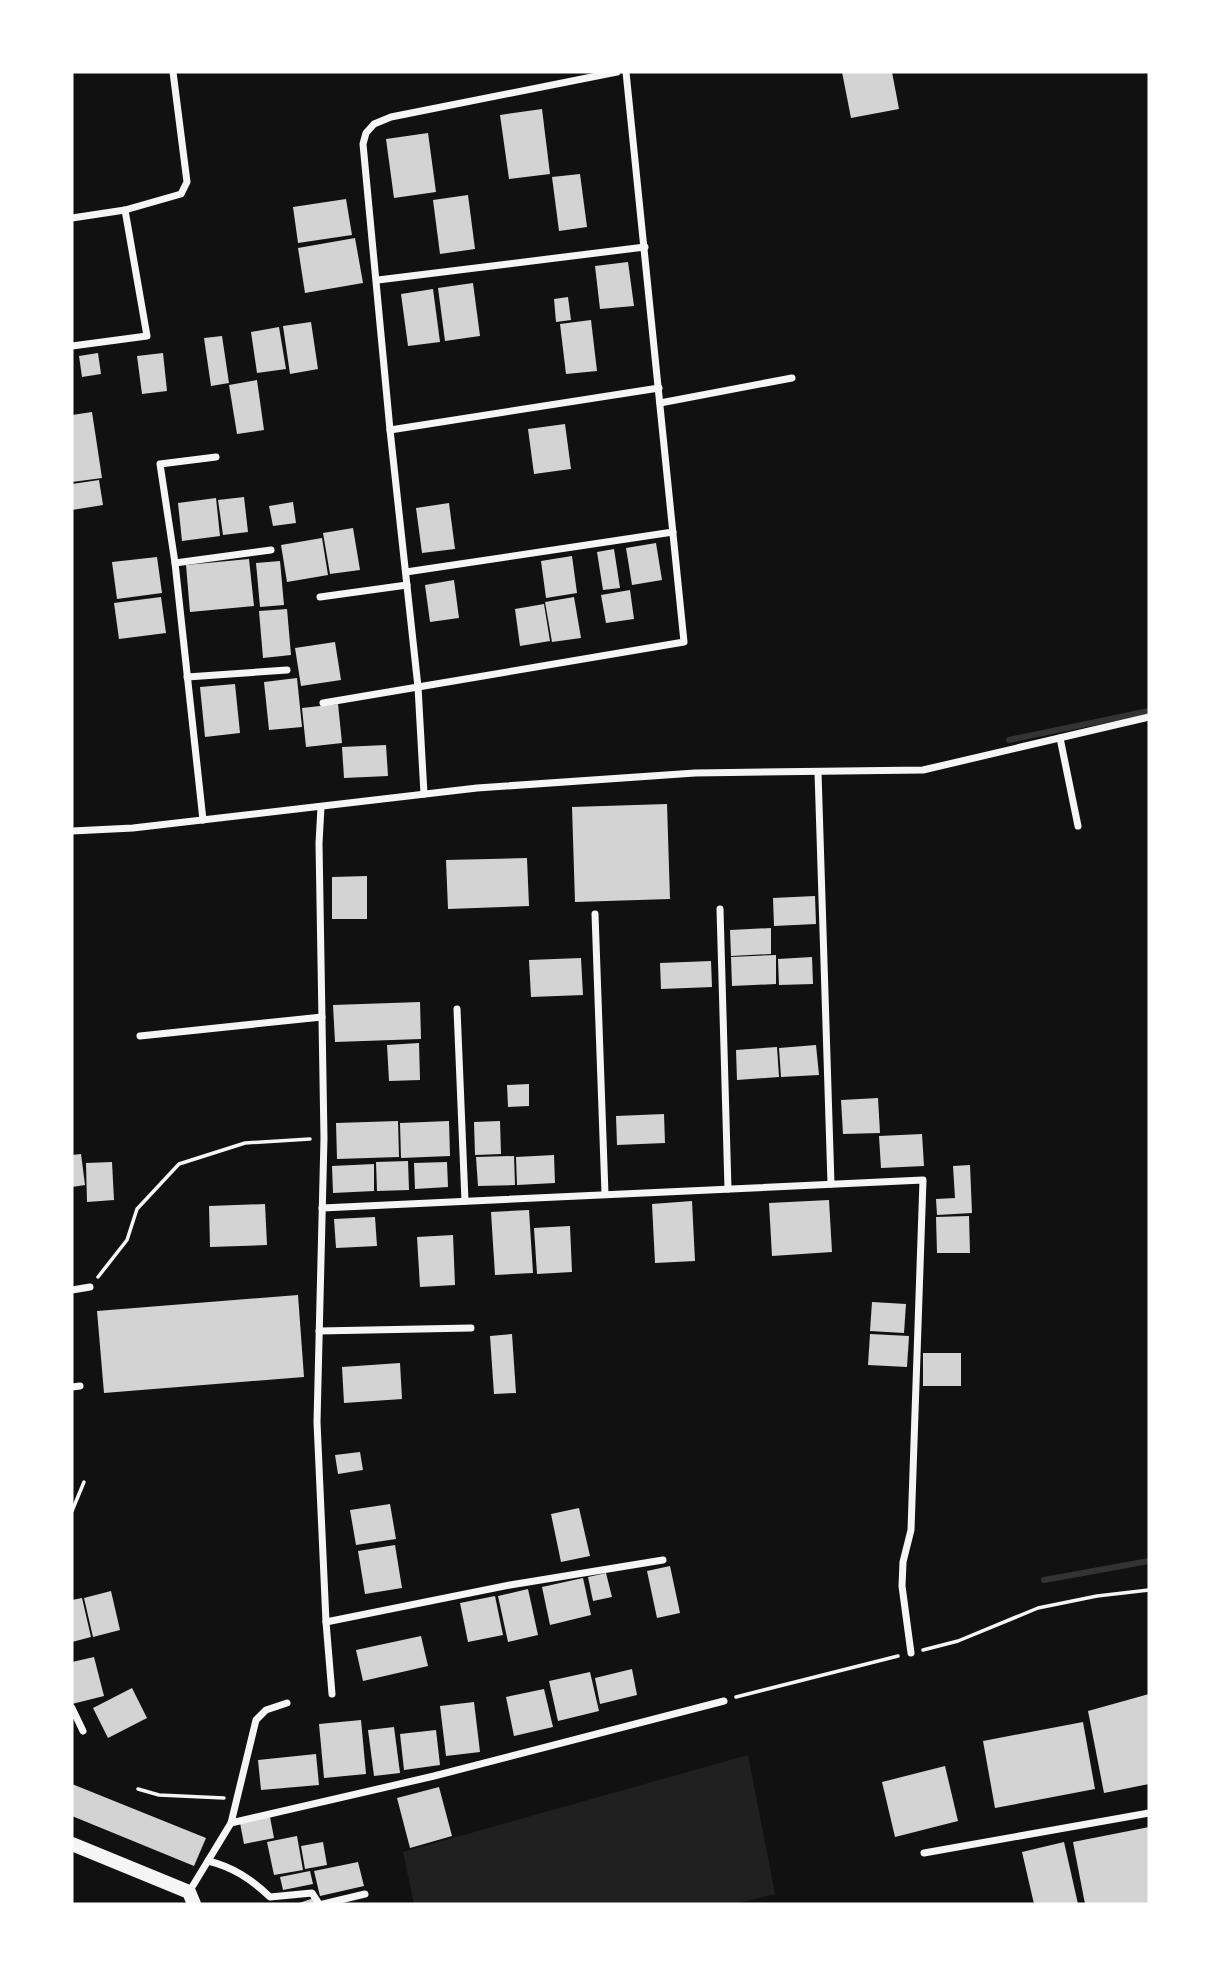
<svg xmlns="http://www.w3.org/2000/svg" width="1221" height="1976" font-family="Quicksand,sans-serif">
  <style>
    .green { fill: #202020 }
    .lines { fill: none; stroke-linecap: round; stroke-linejoin: round }
    .stream { stroke: #333; stroke-width: 6 }
    .building { fill: #d3d3d3 }
    .path { stroke: #f5f5f5; stroke-width: 3.5 }
    .minor { stroke: #f5f5f5; stroke-width: 7 }
    .secondary { stroke: #f5f5f5; stroke-width: 14 }
  </style>
  <rect width="100%" height="100%" fill="#111"/>
  <polygon class="green" points="748,1755 775,1894 734,1904 414,1904 403,1852"/>
  <g class="lines">
    <g class="stream">
      <polyline points="1009,740 1149,711"/>
      <polyline points="1044,1580 1149,1561"/>
    </g>
  </g>
  <g class="building">
    <polygon points="842,72 892,72 899,109 851,118"/>
    <polygon points="542,109 550,174 509,179 500,115"/>
    <polygon points="428,133 436,192 394,198 386,139"/>
    <polygon points="580,174 587,227 559,231 552,177"/>
    <polygon points="468,195 475,249 440,254 433,200"/>
    <polygon points="346,199 352,235 298,243 293,207"/>
    <polygon points="355,238 363,283 305,293 298,248"/>
    <polygon points="628,262 634,306 600,309 595,266"/>
    <polygon points="473,283 480,336 445,341 438,288"/>
    <polygon points="433,289 440,342 408,346 401,294"/>
    <polygon points="568,297 571,320 556,322 554,299"/>
    <polygon points="591,320 597,371 566,374 560,324"/>
    <polygon points="311,322 318,369 290,374 283,326"/>
    <polygon points="279,327 286,369 257,373 251,332"/>
    <polygon points="222,336 229,383 211,386 204,338"/>
    <polygon points="98,353 101,374 82,377 79,356"/>
    <polygon points="163,353 167,391 142,394 137,356"/>
    <polygon points="257,380 264,430 237,434 229,385"/>
    <polygon points="92,412 102,478 72,482 72,415"/>
    <polygon points="565,424 571,469 534,474 528,429"/>
    <polygon points="99,480 103,505 72,510 72,484"/>
    <polygon points="244,497 248,532 223,535 218,500"/>
    <polygon points="216,498 220,536 182,541 178,503"/>
    <polygon points="293,502 296,523 273,526 269,506"/>
    <polygon points="449,503 455,549 422,553 416,508"/>
    <polygon points="353,528 360,570 330,574 323,533"/>
    <polygon points="322,538 328,575 287,582 281,545"/>
    <polygon points="656,543 662,580 632,585 626,548"/>
    <polygon points="614,549 620,588 603,590 597,552"/>
    <polygon points="572,556 577,593 546,598 541,561"/>
    <polygon points="157,557 162,593 117,599 112,562"/>
    <polygon points="249,559 254,606 190,612 186,565"/>
    <polygon points="280,561 284,605 260,607 256,563"/>
    <polygon points="454,580 459,618 430,622 425,585"/>
    <polygon points="630,590 634,619 606,623 601,595"/>
    <polygon points="161,597 166,633 119,639 114,603"/>
    <polygon points="574,597 581,638 552,642 545,602"/>
    <polygon points="544,604 550,641 520,646 515,609"/>
    <polygon points="287,609 291,655 263,658 259,611"/>
    <polygon points="335,642 341,680 301,686 295,648"/>
    <polygon points="297,678 302,727 269,730 264,682"/>
    <polygon points="235,684 240,733 205,737 200,687"/>
    <polygon points="338,704 342,743 306,747 302,708"/>
    <polygon points="386,745 388,776 344,778 342,747"/>
    <polygon points="667,804 670,899 575,902 572,807"/>
    <polygon points="527,858 529,906 448,909 446,860"/>
    <polygon points="367,876 367,919 332,919 332,877"/>
    <polygon points="815,896 816,924 774,926 773,898"/>
    <polygon points="771,928 771,954 731,956 730,930"/>
    <polygon points="776,955 776,984 732,986 731,957"/>
    <polygon points="812,957 813,984 779,985 778,959"/>
    <polygon points="581,958 583,995 531,997 529,960"/>
    <polygon points="711,961 712,987 661,989 660,963"/>
    <polygon points="420,1002 421,1039 335,1042 333,1005"/>
    <polygon points="419,1043 420,1080 389,1081 387,1045"/>
    <polygon points="816,1045 819,1075 781,1077 779,1048"/>
    <polygon points="777,1047 779,1077 737,1080 736,1050"/>
    <polygon points="529,1084 529,1106 508,1107 507,1085"/>
    <polygon points="878,1098 880,1133 843,1134 841,1100"/>
    <polygon points="664,1114 665,1143 617,1145 616,1116"/>
    <polygon points="398,1121 399,1157 337,1159 336,1123"/>
    <polygon points="449,1121 450,1156 401,1158 400,1123"/>
    <polygon points="500,1121 501,1154 475,1155 474,1122"/>
    <polygon points="922,1134 924,1166 881,1168 879,1136"/>
    <polygon points="81,1154 85,1185 72,1187 72,1155"/>
    <polygon points="554,1155 555,1183 517,1185 516,1157"/>
    <polygon points="514,1156 515,1185 478,1186 476,1157"/>
    <polygon points="408,1161 409,1190 377,1191 376,1162"/>
    <polygon points="112,1162 114,1200 87,1202 86,1163"/>
    <polygon points="447,1162 448,1187 415,1189 414,1163"/>
    <polygon points="374,1164 374,1191 333,1193 332,1166"/>
    <polygon points="970,1165 972,1213 937,1215 936,1199 955,1198 953,1166"/>
    <polygon points="829,1200 832,1252 772,1256 769,1203"/>
    <polygon points="692,1201 695,1261 655,1263 652,1204"/>
    <polygon points="265,1204 267,1245 210,1247 209,1206"/>
    <polygon points="529,1210 533,1273 495,1275 491,1212"/>
    <polygon points="969,1216 970,1253 937,1253 936,1217"/>
    <polygon points="375,1217 377,1246 336,1248 334,1219"/>
    <polygon points="570,1226 572,1272 537,1274 534,1228"/>
    <polygon points="453,1235 455,1285 420,1287 417,1237"/>
    <polygon points="298,1295 304,1377 104,1393 97,1311"/>
    <polygon points="872,1302 906,1304 904,1333 870,1331"/>
    <polygon points="512,1334 516,1393 494,1394 490,1336"/>
    <polygon points="870,1334 909,1336 907,1367 868,1365"/>
    <rect x="923" y="1353" width="38" height="33"/>
    <polygon points="400,1363 402,1399 344,1403 342,1367"/>
    <polygon points="360,1452 363,1470 338,1474 335,1455"/>
    <polygon points="390,1504 396,1539 356,1545 350,1510"/>
    <polygon points="579,1508 590,1556 561,1562 551,1514"/>
    <polygon points="395,1545 402,1588 365,1594 358,1551"/>
    <polygon points="670,1566 680,1613 657,1618 647,1571"/>
    <polygon points="606,1573 612,1597 593,1601 588,1577"/>
    <polygon points="583,1578 591,1615 550,1625 542,1587"/>
    <polygon points="528,1589 538,1635 508,1642 498,1596"/>
    <polygon points="111,1591 120,1630 93,1637 84,1598"/>
    <polygon points="495,1596 503,1635 468,1642 460,1603"/>
    <polygon points="82,1598 91,1637 72,1642 72,1600"/>
    <polygon points="421,1636 428,1666 363,1681 356,1650"/>
    <polygon points="94,1657 104,1696 72,1704 72,1662"/>
    <polygon points="632,1669 637,1695 600,1704 595,1678"/>
    <polygon points="590,1672 599,1711 558,1721 549,1681"/>
    <polygon points="132,1688 147,1718 108,1738 93,1708"/>
    <polygon points="544,1689 553,1727 514,1736 506,1697"/>
    <polygon points="1149,1694 1149,1784 1104,1793 1088,1711"/>
    <polygon points="474,1702 480,1752 446,1756 440,1706"/>
    <polygon points="361,1720 366,1774 324,1778 319,1724"/>
    <polygon points="1083,1722 1095,1789 995,1808 983,1741"/>
    <polygon points="394,1727 400,1773 374,1776 368,1730"/>
    <polygon points="436,1730 440,1765 404,1770 400,1734"/>
    <polygon points="316,1754 319,1785 261,1790 258,1760"/>
    <polygon points="945,1766 958,1821 895,1837 882,1782"/>
    <polygon points="72,1784 206,1838 194,1866 72,1816"/>
    <polygon points="439,1787 452,1836 410,1848 397,1798"/>
    <polygon points="270,1817 274,1838 244,1844 240,1823"/>
    <polygon points="1149,1827 1149,1904 1085,1904 1073,1842"/>
    <polygon points="297,1836 303,1870 274,1875 267,1842"/>
    <polygon points="323,1842 327,1865 305,1869 301,1846"/>
    <polygon points="1064,1842 1078,1904 1034,1904 1022,1852"/>
    <polygon points="358,1862 364,1886 320,1896 314,1871"/>
    <polygon points="310,1871 313,1884 283,1890 280,1877"/>
    <polygon points="314,1898 316,1904 296,1904"/>
  </g>
  <g class="lines">
    <g class="path">
      <polyline points="98,1277 127,1240 137,1209 179,1164 245,1143 310,1139"/>
      <polyline points="72,1511 84,1482"/>
      <polyline points="923,1650 958,1641 1038,1608 1097,1596 1149,1590"/>
      <polyline points="736,1697 898,1656"/>
      <polyline points="138,1789 159,1795 224,1798"/>
    </g>
    <g class="minor">
      <polyline points="72,218 125,210 181,194 187,182 173,72"/>
      <polyline points="378,280 645,247"/>
      <polyline points="72,346 147,336 125,210"/>
      <polyline points="660,403 792,378"/>
      <polyline points="390,430 659,388"/>
      <polyline points="175,563 271,550"/>
      <polyline points="406,572 673,532"/>
      <polyline points="320,597 407,585"/>
      <polyline points="187,677 287,670"/>
      <polyline points="323,703 418,687 390,430 363,144 366,133 374,124 391,117 617,72"/>
      <polyline points="1060,738 1078,826"/>
      <polyline points="818,772 831,1184"/>
      <polyline points="424,794 418,687 684,642 626,72"/>
      <polyline points="321,807 319,843 324,1138 317,1422 326,1622 332,1694"/>
      <polyline points="203,820 175,563 160,464 216,457"/>
      <polyline points="72,831 133,828 477,788 695,773 923,770 1149,717"/>
      <polyline points="720,909 728,1189"/>
      <polyline points="595,914 605,1194"/>
      <polyline points="457,1009 465,1201"/>
      <polyline points="140,1036 322,1017"/>
      <polyline points="322,1208 923,1180 911,1530 903,1562 902,1586 911,1653"/>
      <polyline points="72,1290 90,1287"/>
      <polyline points="319,1331 471,1328"/>
      <polyline points="72,1387 80,1386"/>
      <polyline points="326,1622 510,1585 663,1560"/>
      <polyline points="72,1708 83,1731"/>
      <polyline points="231,1823 256,1720 266,1710 287,1703"/>
      <polyline points="924,1853 1149,1813"/>
      <path d="M208,1861C233,1867 251,1879 270,1897L312,1893L319,1904"/>
      <polyline points="189,1892 231,1823 434,1776 724,1701"/>
      <polyline points="323,1904 365,1894"/>
    </g>
    <polyline class="secondary" points="72,1844 189,1892 194,1904"/>
  </g>
  <rect width="1221" height="1976" fill="none" stroke="#ffffff" stroke-width="147"/>
</svg>
